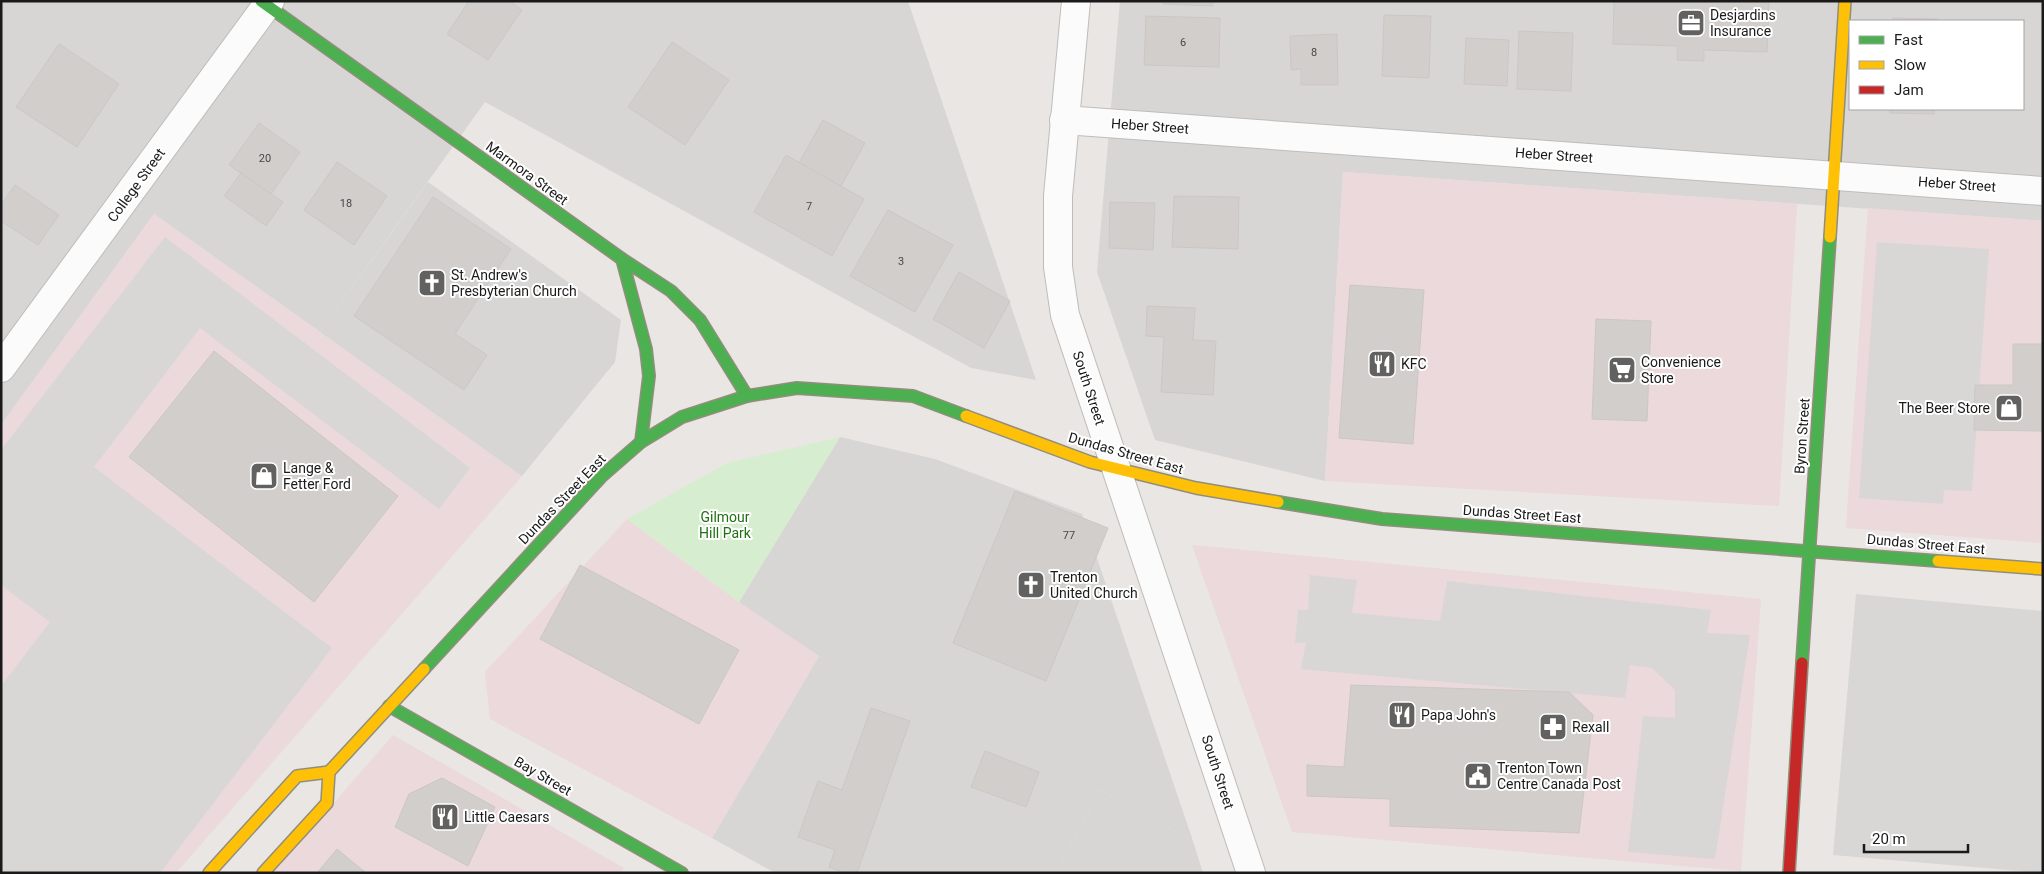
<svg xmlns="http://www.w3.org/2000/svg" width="2044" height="874" font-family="Roboto,sans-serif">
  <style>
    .residential { fill: #d8d6d5; fill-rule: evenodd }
    .commercial { fill: #ebd9db }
    .religious { fill: #d7d6d4 }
    .park { fill: #d6eecf }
    .parking { fill: #d9d7d6 }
    .building { fill: #d1cecc; stroke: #ccc7c5 }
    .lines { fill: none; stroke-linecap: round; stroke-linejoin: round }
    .street-casing { stroke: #bebdbb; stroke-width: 30 }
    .fast-casing { stroke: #928e7d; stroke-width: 14 }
    .slow-casing { stroke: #928e7d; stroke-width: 14 }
    .jam-casing { stroke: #928e7d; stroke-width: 14 }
    .street { stroke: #fcfbfb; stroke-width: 28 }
    .fast { stroke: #4caf50; stroke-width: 11 }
    .slow { stroke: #ffc107; stroke-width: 11 }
    .jam { stroke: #c62828; stroke-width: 11 }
    .labels { text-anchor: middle; stroke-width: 4; stroke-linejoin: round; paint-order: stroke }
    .number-label { font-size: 11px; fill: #484746 }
    .poi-label { font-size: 14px; fill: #1a1a1a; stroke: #fff; text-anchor: start }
    .street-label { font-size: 14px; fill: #1a1a1a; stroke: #fff }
    .park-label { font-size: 14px; fill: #1f7011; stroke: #fff }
  </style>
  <rect width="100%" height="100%" fill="#e9e6e3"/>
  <g class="residential">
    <polygon points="1,1 908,1 1036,380 971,368 485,102 320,332 154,214 1,425"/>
    <path d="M1120,1H2043V221L1343,172L1325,481L1155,440L1097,272ZM1850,21H2023V109H1850Z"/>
    <polygon points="819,656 1031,765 973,873 775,873 712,838"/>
    <polygon points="1100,790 1193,841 1203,873 1056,873"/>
  </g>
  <g class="commercial">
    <polygon points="1343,172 1797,204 1779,506 1325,481"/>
    <polygon points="1868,208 2043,221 2043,543 1846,528"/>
    <polygon points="154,214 522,476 176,873 1,873 1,425"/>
    <polygon points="627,519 739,602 819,656 712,838 490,719 485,672"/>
    <polygon points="1192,545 1761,599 1741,871 1292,832"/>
    <polygon points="393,735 624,868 621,873 273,873"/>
  </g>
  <g class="religious">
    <polygon points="428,182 621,320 615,362 522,476 320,332"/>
    <polygon points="840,437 935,459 1082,514 1193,841 1100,790 1056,873 973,873 1030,765 819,656 739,602"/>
  </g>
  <polygon class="park" points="840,437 739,602 627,519 727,463"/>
  <g class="parking">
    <polygon points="165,237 470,468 439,509 200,328 94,467 332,648 160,873 1,873 1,686 50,622 1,585 1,450"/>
    <polygon points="1877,242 1989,249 1972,491 1944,490 1943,504 1859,498"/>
    <polygon points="1310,575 1357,580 1352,613 1440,621 1447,581 1711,610 1707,633 1750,635 1715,859 1628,852 1643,716 1675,718 1675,690 1652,668 1630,665 1625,698 1301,669 1306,642 1295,643 1298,610 1308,610"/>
    <polygon points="1856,594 2043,611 2043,873 1833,855"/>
  </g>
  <g class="building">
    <polygon points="469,1 510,1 522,10 488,60 447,34"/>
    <polygon points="1163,1 1213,1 1213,6 1163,4"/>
    <polygon points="1614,1 1769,1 1767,52 1704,50 1704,61 1677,60 1678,46 1613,44"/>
    <polygon points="1384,15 1431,16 1429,78 1382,76"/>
    <polygon points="1146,16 1220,18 1219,67 1144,65"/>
    <polygon points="1893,18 1938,19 1938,21 1893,21"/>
    <polygon points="1519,31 1573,33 1571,91 1517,89"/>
    <polygon points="1337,34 1338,85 1301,85 1301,69 1291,70 1290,36"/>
    <polygon points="1466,38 1509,40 1507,86 1464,84"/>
    <polygon points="672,42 729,80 685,145 628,107"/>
    <polygon points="59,44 119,84 77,147 16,107"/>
    <polygon points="1890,109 1934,109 1934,114 1890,113"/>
    <polygon points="823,120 865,143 841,186 799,163"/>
    <polygon points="259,123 300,152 271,194 229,165"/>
    <polygon points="786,155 864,199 832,256 754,212"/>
    <polygon points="337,162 387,196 354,245 304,210"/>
    <polygon points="241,173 283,202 266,226 224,196"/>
    <polygon points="15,185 59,215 38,245 1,221 1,205"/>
    <polygon points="1174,196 1239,197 1238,249 1172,247"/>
    <polygon points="433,197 511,249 455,334 487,355 464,390 354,316"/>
    <polygon points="1110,202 1155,203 1153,250 1109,248"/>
    <polygon points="888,210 953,245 915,312 850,276"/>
    <polygon points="959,272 1010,301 984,348 933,319"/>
    <polygon points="1350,285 1424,290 1413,444 1339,438"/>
    <polygon points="1147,306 1195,308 1193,340 1216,341 1213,395 1161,392 1164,337 1146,336"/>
    <polygon points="1596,319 1651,321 1647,421 1592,419"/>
    <polygon points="2013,344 2043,344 2043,431 1974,430 1975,385 2013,385"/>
    <polygon points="214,351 398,496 314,602 129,457"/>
    <polygon points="1015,491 1108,528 1046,681 953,643"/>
    <polygon points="580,565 739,650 699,724 540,639"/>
    <polygon points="1351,685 1569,692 1593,715 1579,833 1390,826 1390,799 1307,796 1307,765 1344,767"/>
    <polygon points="871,708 910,721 857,873 844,873 829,867 835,850 798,837 818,781 842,790"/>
    <polygon points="985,751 1039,772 1026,807 971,787"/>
    <polygon points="442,778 495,807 468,866 395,827 409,794"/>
    <polygon points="337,849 366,873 317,873"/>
  </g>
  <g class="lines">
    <defs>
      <g id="street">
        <polyline points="1076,1 1058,196 1058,267 1065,315 1251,873"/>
        <polyline points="1064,120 2043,191"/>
        <polyline points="1,368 270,1"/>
      </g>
      <g id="fast">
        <polyline points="261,1 622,259 671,291 700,320 747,396"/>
        <polyline points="622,259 646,349 649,376 641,442"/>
        <polyline points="1278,502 1382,519 1938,561"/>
        <polyline points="1802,663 1830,237"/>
        <polyline points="424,669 602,476 641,442 682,417 747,396 797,388 913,396 966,416"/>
        <polyline points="389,706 682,873"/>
      </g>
      <g id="slow">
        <polyline points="1830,237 1845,1"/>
        <polyline points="966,416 1090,462 1196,488 1278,502"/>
        <polyline points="1938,561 2043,569"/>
        <polyline points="209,873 297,776 329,772"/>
        <polyline points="263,873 327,803 329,772 424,669"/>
      </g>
      <polyline id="jam" points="1789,873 1802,663"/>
    </defs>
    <use href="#street" class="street-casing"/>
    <use href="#fast" class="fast-casing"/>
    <use href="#slow" class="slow-casing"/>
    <use href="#jam" class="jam-casing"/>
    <use href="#street" class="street"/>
    <use href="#fast" class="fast"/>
    <use href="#slow" class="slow"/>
    <use href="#jam" class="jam"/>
  </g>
  <defs>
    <symbol id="office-square" viewBox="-11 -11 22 22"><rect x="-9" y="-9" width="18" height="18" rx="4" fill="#626160" stroke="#fff"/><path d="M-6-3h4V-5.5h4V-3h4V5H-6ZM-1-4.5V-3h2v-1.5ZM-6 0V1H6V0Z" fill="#fff"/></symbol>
    <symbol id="church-square" viewBox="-11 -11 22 22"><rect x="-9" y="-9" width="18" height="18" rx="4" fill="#626160" stroke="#fff"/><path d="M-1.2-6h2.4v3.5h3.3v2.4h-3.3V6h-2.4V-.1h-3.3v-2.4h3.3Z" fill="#fff"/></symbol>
    <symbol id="restaurant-square" viewBox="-11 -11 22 22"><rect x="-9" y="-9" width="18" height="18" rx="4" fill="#626160" stroke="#fff"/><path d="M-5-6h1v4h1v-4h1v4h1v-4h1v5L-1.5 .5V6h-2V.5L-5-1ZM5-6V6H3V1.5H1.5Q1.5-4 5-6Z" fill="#fff"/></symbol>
    <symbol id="supermarket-square" viewBox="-11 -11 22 22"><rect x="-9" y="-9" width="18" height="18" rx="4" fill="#626160" stroke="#fff"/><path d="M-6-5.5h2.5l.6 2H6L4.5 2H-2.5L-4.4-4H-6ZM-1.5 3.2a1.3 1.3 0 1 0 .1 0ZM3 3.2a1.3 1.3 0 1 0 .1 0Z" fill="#fff"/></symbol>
    <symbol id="shop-square" viewBox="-11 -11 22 22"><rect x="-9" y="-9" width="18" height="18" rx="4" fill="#626160" stroke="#fff"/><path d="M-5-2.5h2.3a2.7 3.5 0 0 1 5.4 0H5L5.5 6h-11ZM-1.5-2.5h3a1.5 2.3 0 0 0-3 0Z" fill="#fff"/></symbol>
    <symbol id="pharmacy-square" viewBox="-11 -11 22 22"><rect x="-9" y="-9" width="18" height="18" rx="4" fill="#626160" stroke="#fff"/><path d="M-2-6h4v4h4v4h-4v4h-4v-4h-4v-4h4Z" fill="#fff"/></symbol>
    <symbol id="civic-square" viewBox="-11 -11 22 22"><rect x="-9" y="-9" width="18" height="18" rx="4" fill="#626160" stroke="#fff"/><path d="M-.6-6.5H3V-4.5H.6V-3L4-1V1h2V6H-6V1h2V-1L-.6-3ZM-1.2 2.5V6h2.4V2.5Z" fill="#fff"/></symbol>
  </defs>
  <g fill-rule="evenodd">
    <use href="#office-square" x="1675" y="7" width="32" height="32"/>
    <use href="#church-square" x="416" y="267" width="32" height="32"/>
    <use href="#restaurant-square" x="1366" y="348" width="32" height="32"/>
    <use href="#supermarket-square" x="1606" y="354" width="32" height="32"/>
    <use href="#shop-square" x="1993" y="392" width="32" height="32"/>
    <use href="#shop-square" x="248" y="460" width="32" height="32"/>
    <use href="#church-square" x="1015" y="569" width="32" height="32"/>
    <use href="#restaurant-square" x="1386" y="699" width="32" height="32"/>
    <use href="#pharmacy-square" x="1537" y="711" width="32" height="32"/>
    <use href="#civic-square" x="1462" y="760" width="32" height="32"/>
    <use href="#restaurant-square" x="429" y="801" width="32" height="32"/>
  </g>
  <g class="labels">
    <g class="number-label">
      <text x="1183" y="46">6</text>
      <text x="1314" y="56">8</text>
      <text x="265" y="162">20</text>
      <text x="346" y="207">18</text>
      <text x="809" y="210">7</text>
      <text x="901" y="265">3</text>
      <text x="1069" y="539">77</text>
    </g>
    <g class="poi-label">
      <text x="1710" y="20">Desjardins<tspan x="1710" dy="16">Insurance</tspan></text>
      <text x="451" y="280">St. Andrew's<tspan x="451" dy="16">Presbyterian Church</tspan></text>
      <text x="1641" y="367">Convenience<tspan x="1641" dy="16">Store</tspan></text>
      <text x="1401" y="369">KFC</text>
      <text x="1990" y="413" text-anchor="end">The Beer Store</text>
      <text x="283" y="473">Lange &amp;<tspan x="283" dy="16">Fetter Ford</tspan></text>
      <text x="1050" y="582">Trenton<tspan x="1050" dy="16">United Church</tspan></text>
      <text x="1421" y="720">Papa John's</text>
      <text x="1572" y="732">Rexall</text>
      <text x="1497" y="773">Trenton Town<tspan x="1497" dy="16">Centre Canada Post</tspan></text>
      <text x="464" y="822">Little Caesars</text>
    </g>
    <g class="street-label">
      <text transform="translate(1150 126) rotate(4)" y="5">Heber Street</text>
      <text transform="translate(1554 155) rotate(4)" y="5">Heber Street</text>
      <text transform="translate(527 173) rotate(36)" y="5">Marmora Street</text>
      <text transform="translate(1957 184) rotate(4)" y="5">Heber Street</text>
      <text transform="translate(136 185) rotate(-54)" y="5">College Street</text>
      <text transform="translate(1089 388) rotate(72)" y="5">South Street</text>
      <text transform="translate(1802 436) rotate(-86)" y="5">Byron Street</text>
      <text transform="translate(1126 453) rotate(16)" y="5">Dundas Street East</text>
      <text transform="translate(562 499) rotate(-46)" y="5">Dundas Street East</text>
      <text transform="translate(1522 514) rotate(4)" y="5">Dundas Street East</text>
      <text transform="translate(1926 544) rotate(5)" y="5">Dundas Street East</text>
      <text transform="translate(1218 772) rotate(72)" y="5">South Street</text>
      <text transform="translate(543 776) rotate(30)" y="5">Bay Street</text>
    </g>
    <g class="park-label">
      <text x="725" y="522">Gilmour<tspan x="725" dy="16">Hill Park</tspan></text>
    </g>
  </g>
  <rect width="2044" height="874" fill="none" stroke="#1a1a1a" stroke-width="5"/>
  <rect x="1849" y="20" width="175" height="90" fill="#ffffff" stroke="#a3a3a3"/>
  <rect x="1859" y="36" width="25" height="8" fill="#4caf50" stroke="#a3a3a3"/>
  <text x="1894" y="45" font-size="15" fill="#1a1a1a">Fast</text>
  <rect x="1859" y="61" width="25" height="8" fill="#ffc107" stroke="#a3a3a3"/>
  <text x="1894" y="70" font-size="15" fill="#1a1a1a">Slow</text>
  <rect x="1859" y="86" width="25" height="8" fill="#c62828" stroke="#a3a3a3"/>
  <text x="1894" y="95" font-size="15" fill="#1a1a1a">Jam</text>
  <path d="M1864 844v8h104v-8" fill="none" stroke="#1a1a1a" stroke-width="2.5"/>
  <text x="1872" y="844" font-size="15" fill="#1a1a1a" stroke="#ffffff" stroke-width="4" paint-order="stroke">20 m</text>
</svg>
